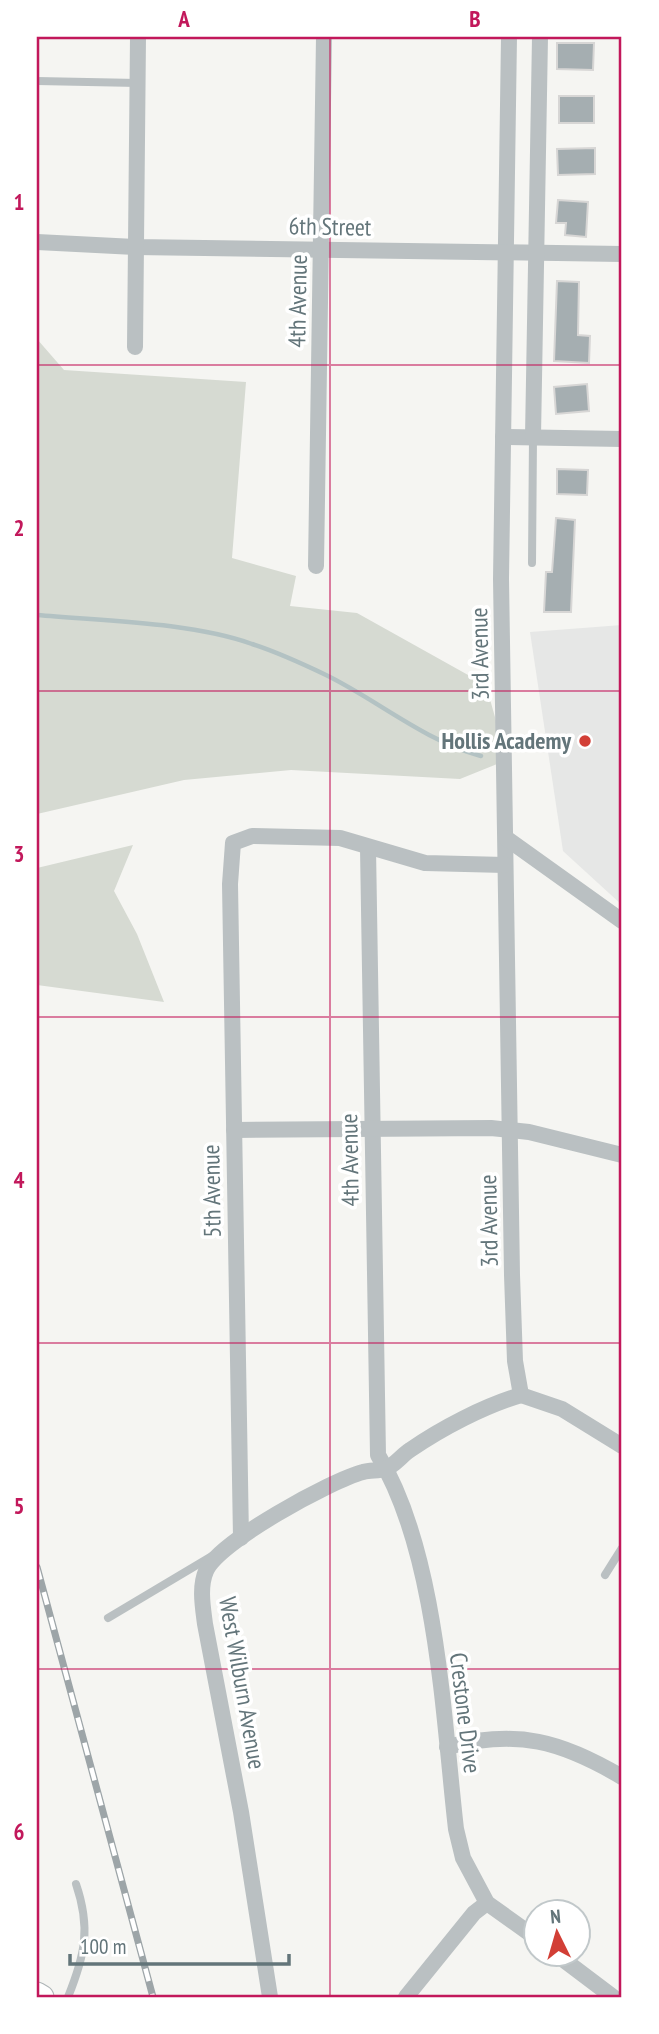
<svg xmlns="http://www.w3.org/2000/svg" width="659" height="2034" font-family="'PT Sans Narrow',sans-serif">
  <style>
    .built { fill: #e6e7e6 }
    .green { fill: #d6dad2 }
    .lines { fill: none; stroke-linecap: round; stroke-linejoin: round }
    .stream { stroke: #b3c2c3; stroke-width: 4.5 }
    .building { fill: #a5aeb1; stroke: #d7d6d5; stroke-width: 2 }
    .secondary-casing { stroke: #afb6b8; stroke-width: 25 }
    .lane { stroke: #bac0c2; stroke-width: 8 }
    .street { stroke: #bac0c2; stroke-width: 16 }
    .secondary { stroke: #fff; stroke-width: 23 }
    .rail-casing { stroke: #9da5a8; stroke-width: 7 }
    .rail { stroke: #fff; stroke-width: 4.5; stroke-dasharray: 13; stroke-linecap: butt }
    .grid { fill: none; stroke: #c2185b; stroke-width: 2; stroke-opacity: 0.55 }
    .poi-dot { fill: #d23f36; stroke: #fff; stroke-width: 2.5 }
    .labels { text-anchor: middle; stroke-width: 7; stroke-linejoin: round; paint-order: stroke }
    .street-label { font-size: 24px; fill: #63757a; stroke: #fff }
    .poi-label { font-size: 24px; font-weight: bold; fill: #63757a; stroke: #fff; text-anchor: end }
    .neatline { fill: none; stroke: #c2185b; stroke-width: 2.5 }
    .grid-label { font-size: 23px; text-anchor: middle; font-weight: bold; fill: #c2185b }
  </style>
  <rect width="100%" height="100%" fill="#f5f5f2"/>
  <polygon class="built" points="622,625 622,905 563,851 530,632"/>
  <g class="green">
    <polygon points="37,339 64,370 246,382 232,558 296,576 290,606 357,613 486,685 507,760 460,779 291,770 184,780 37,814"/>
    <polygon points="133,845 114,891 137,934 164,1002 37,985 37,868"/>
  </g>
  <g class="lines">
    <path class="stream" d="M37,615C103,621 190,622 252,644C277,652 303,664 326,675C379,701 423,740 481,756"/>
  </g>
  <g class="building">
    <polygon points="557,43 594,43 593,70 557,69"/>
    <rect x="559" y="96" width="35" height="27"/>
    <polygon points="595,148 595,174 558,175 557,149"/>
    <polygon points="558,200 588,202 586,237 565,235 566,223 556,223"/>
    <polygon points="557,281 579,282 578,335 590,336 589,363 554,361"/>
    <polygon points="587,384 589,411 556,414 554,387"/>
    <polygon points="557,469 588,470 587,495 557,494"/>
    <polygon points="556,518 575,520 571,612 544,612 546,572 552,572"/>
  </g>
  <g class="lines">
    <defs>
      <polyline id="secondary" points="37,1994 42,1997"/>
    </defs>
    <use href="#secondary" class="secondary-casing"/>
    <g class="lane">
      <polyline points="37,81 138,83"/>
      <polyline points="532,563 533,437"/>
      <polyline points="605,1575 622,1548"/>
      <polyline points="108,1618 212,1556"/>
      <path d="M68,1997C85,1955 91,1928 76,1884"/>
    </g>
    <g class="street">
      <polyline points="509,37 501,579 512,1275 515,1361 521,1395"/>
      <polyline points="37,242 135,247 622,254"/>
      <polyline points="135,347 138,37"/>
      <polyline points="503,437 622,439"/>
      <polyline points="533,437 540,37"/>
      <polyline points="316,566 324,37"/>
      <polyline points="506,838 622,921"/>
      <path d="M368,848L378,1455C437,1552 443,1716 456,1829L463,1858L487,1903L536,1938"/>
      <polyline points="234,1130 491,1128 529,1132 622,1155"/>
      <polyline points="521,1395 562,1409 622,1446"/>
      <polyline points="241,1538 230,884 233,843 252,836 340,838 425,863 505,865"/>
      <path d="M447,1747C518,1729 561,1741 622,1777"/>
      <polyline points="556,1954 613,1997"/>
      <path d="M270,1997L241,1812L205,1624C203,1608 199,1587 206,1571C218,1542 332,1480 363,1472C370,1470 378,1471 385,1469C394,1466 402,1455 410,1450C442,1428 484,1406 521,1395"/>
      <polyline points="406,1997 474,1913 487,1903"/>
    </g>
    <use href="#secondary" class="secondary"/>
    <defs>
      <polyline id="rail" points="37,1567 153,1997"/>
    </defs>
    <use href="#rail" class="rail-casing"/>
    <use href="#rail" class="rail"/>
  </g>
  <path class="grid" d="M330,37V1997M37,365H622M37,691H622M37,1017H622M37,1343H622M37,1669H622"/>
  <circle class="poi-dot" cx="585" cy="741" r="7"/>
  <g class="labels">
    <g class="street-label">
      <text transform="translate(330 227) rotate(1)" y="8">6th Street</text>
      <text transform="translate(298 301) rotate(-89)" y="8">4th Avenue</text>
      <text transform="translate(480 654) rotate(-91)" y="8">3rd Avenue</text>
      <text transform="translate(350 1160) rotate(-91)" y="8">4th Avenue</text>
      <text transform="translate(212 1191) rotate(-91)" y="8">5th Avenue</text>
      <text transform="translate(489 1221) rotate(-91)" y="8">3rd Avenue</text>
      <text transform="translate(242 1683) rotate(80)" y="8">West Wilburn Avenue</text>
      <text transform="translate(465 1713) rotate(83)" y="8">Crestone Drive</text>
    </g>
    <g class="poi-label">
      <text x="571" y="749">Hollis Academy</text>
    </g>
  </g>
  <rect width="659" height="2034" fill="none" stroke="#ffffff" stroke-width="77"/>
  <g transform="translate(557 1933) rotate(355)"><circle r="33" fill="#ffffff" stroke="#c1c8ca" stroke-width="2"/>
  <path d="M0-5L12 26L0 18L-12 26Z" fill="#d23f36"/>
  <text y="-10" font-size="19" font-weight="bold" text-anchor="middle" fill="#63757a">N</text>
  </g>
  <path d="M70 1954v10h219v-10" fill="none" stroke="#63757a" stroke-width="3.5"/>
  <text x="80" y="1954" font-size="21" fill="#63757a" stroke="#ffffff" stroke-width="5" paint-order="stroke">100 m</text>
  <rect x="38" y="38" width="582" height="1958" class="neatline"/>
  <g class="grid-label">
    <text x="184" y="27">A</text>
    <text x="475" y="27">B</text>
    <text x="19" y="210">1</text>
    <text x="19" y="536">2</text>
    <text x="19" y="862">3</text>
    <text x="19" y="1188">4</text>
    <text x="19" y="1514">5</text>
    <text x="19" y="1840">6</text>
  </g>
</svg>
